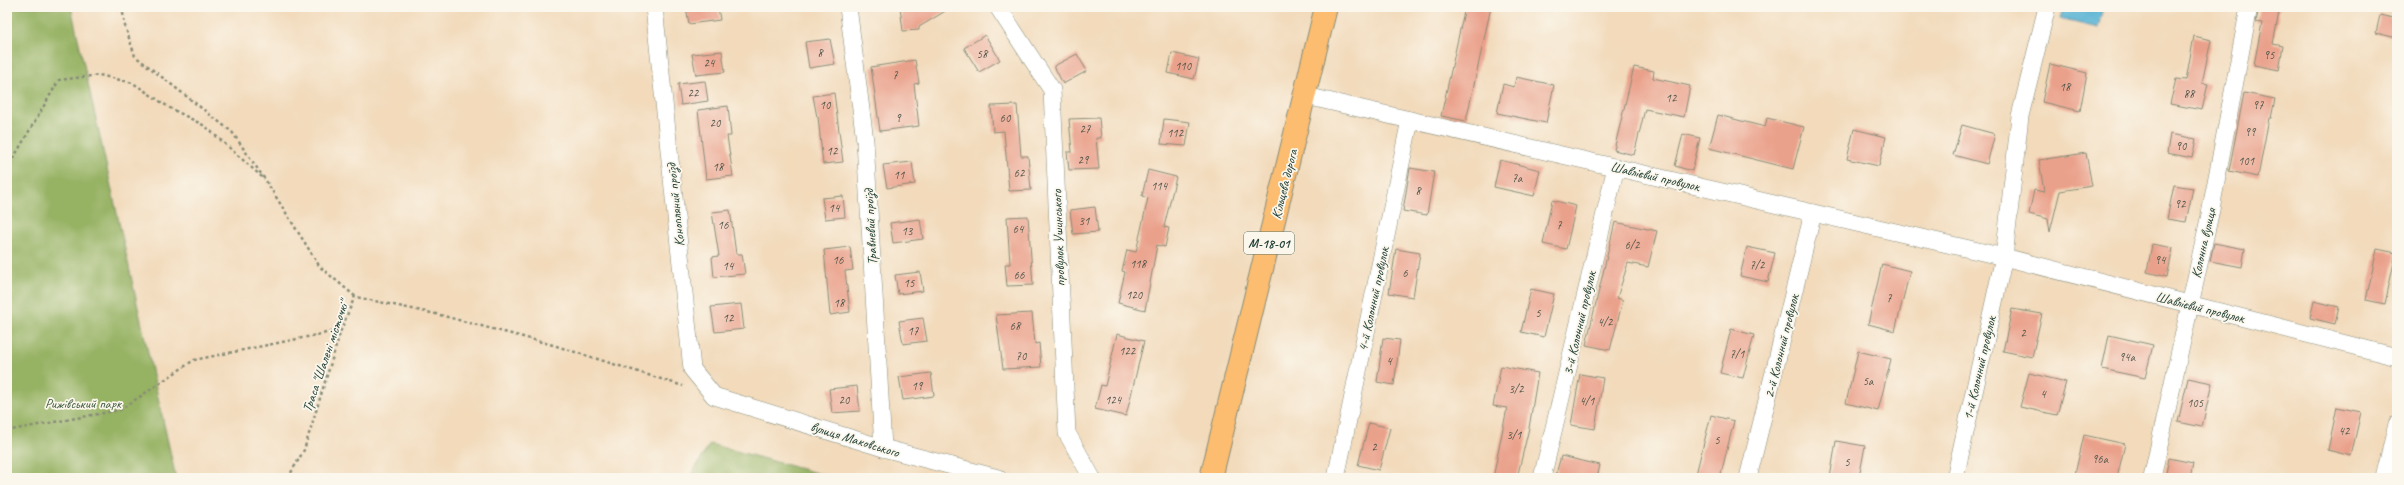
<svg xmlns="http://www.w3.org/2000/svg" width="2404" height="485" font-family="Caveat,sans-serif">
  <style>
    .forest { fill: #96b264; stroke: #5a784c }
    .water { fill: #54b1d3; stroke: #3a7784 }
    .building { fill: #eaa18b }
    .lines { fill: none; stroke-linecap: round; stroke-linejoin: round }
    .minor-casing { stroke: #888c78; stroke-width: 18 }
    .highway-casing { stroke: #888c78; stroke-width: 24 }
    .path { stroke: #888c78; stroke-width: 2.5; stroke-dasharray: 3 3; stroke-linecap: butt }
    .minor { stroke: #fff; stroke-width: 17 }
    .highway { stroke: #fcbd6f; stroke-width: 22 }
    .labels { text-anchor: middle; stroke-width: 3.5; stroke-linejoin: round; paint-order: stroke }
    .number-label { font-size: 12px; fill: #52564a }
    .shield { fill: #fbf7ec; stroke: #61756b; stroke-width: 1 }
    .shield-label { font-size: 13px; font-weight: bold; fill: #1f3d34 }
    .street-label { font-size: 14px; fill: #1f3d34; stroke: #fbf7ec }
    .park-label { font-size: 14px; fill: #3f5a40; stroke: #fbf7ec }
  </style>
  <rect width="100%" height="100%" fill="#fbf7ec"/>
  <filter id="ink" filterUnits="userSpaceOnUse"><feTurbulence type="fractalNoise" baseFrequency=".025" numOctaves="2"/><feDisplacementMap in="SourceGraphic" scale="8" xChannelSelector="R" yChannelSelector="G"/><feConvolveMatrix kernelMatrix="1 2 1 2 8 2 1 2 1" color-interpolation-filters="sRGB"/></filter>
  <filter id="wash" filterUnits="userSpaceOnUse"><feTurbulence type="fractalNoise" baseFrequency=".012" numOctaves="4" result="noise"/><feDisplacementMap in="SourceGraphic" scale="16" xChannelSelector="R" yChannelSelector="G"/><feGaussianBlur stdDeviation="0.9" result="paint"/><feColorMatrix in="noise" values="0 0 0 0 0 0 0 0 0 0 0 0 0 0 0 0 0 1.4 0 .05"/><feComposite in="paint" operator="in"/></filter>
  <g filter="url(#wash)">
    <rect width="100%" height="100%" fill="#f2dabb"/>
    <g class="forest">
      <polygon points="7,7 71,7 176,478 7,478"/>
      <polygon points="710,444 835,478 689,478"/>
    </g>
    <polygon class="water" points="2063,7 2103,7 2098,28 2060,19"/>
    <g id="blocks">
      <g class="building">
        <polygon points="686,7 718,7 720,20 689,24"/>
        <polygon points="900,7 952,7 919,27 919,30 903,31"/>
        <polygon points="1465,7 1491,7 1466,121 1441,116"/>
        <polygon points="2259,7 2280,7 2273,44 2283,46 2279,70 2254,65 2262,23 2256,22"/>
        <polygon points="2380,15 2397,19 2397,38 2376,33"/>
        <polygon points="985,35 1000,60 979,72 964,48"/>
        <polygon points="2194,36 2211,40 2202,83 2208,84 2202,110 2170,104 2176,79 2186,80"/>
        <polygon points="830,39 835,64 809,68 805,42"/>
        <polygon points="722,51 725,72 696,75 692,54"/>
        <polygon points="1172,53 1199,59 1194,79 1168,73"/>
        <polygon points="1077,54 1087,71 1063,84 1054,66"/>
        <polygon points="915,60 919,83 914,84 919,126 880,131 871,67"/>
        <polygon points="2050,64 2087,73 2080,111 2042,102"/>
        <polygon points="1634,67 1654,71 1653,78 1690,86 1684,117 1645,109 1634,155 1614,150"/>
        <polygon points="1516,77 1554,85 1546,123 1497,113 1503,84 1514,87"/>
        <polygon points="705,81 708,101 681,105 678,84"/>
        <polygon points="834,93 843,162 823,164 818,117 817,117 813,96"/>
        <polygon points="2244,93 2275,99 2271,118 2269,118 2258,177 2229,171"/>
        <polygon points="1017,105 1021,156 1028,156 1031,190 1009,191 1004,131 993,132 991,106"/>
        <polygon points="728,106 731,136 727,136 733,176 706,179 698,110"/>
        <polygon points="1718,115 1765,127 1767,118 1804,127 1793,169 1709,148"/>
        <polygon points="1099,118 1101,138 1096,138 1099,169 1069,170 1067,152 1072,152 1069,119"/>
        <polygon points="1164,119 1190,122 1186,146 1161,144"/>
        <polygon points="1962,125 1995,134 1987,164 1953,155"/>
        <polygon points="1854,129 1886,137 1879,166 1847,159"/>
        <polygon points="1683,134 1700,138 1692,171 1675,166"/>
        <polygon points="2170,134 2196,139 2192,158 2167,153"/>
        <polygon points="2086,153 2092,186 2060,191 2050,232 2048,219 2029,214 2034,190 2044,192 2039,160"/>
        <polygon points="1500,160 1540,170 1534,196 1494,187"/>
        <polygon points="912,162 915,184 887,188 883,165"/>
        <polygon points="1410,168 1434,172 1427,215 1403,211"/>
        <polygon points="1148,170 1176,177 1164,227 1169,228 1165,247 1157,245 1145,310 1118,303 1125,272 1122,271 1127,250 1136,252 1148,198 1142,196"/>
        <polygon points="2174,185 2193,188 2186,222 2167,219"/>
        <polygon points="843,196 845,217 825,219 822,198"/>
        <polygon points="1552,200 1576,206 1566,249 1543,244"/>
        <polygon points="1095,207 1098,232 1073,234 1070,210"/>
        <polygon points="730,210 736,254 742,254 745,274 714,277 712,257 719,256 712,212"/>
        <polygon points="1028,216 1033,285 1007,286 1005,264 1010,264 1007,217"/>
        <polygon points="920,219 923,239 893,243 890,223"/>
        <polygon points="1615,222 1657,231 1648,267 1628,263 1617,298 1623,300 1610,350 1586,345"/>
        <polygon points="2214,243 2245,249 2242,267 2210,261"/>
        <polygon points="2152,244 2173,248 2167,277 2147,272"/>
        <polygon points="850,247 853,270 845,271 850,312 830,315 824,250"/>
        <polygon points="1747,247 1775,253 1768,282 1740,276"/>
        <polygon points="1396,249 1420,253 1413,297 1389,293"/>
        <polygon points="2377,249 2396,253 2385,304 2366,300"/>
        <polygon points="1882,264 1910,271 1895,331 1868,324"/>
        <polygon points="920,272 923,291 898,294 895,275"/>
        <polygon points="1531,289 1554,294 1544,337 1521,332"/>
        <polygon points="2314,301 2339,307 2335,324 2310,318"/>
        <polygon points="741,304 744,329 715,332 711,307"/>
        <polygon points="2012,309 2042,314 2032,357 2003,351"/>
        <polygon points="1032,313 1035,344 1039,343 1041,367 1003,369 996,315"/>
        <polygon points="923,318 927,341 903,344 899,321"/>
        <polygon points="1731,329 1754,335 1743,378 1720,373"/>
        <polygon points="1117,334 1144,341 1126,416 1095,409 1101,385 1105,386"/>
        <polygon points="2109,335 2153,345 2145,378 2102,369"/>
        <polygon points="1383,338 1400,340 1394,385 1377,382"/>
        <polygon points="1858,351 1891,359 1878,411 1846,403"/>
        <polygon points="1501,366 1538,373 1529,428 1517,478 1493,478 1507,408 1493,406"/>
        <polygon points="931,373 934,396 903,400 899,377"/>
        <polygon points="2029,373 2066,382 2057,415 2020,407"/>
        <polygon points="1580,374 1603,378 1595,429 1571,425"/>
        <polygon points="2188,378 2212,383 2202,427 2178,422"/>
        <polygon points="857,386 860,411 832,413 829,389"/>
        <polygon points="2337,407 2361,412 2351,456 2328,450"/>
        <polygon points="1711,415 1734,421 1720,478 1695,478"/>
        <polygon points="1369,423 1390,428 1379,470 1358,465"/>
        <polygon points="2084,435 2125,444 2117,478 2093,478 2075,474"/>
        <polygon points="1836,441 1865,446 1859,478 1830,478"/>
        <polygon points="1561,456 1600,465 1597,478 1555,478"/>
        <polygon points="2169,458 2193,463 2190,478 2165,478"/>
      </g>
    </g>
  </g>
  <g filter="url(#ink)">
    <use href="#blocks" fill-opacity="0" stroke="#888c78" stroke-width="1"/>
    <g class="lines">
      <defs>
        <g id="minor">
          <polyline points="654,7 692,369 714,396 883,448 998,478"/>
          <polyline points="848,7 865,141 883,448"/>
          <polyline points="998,7 1052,90 1067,433 1092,478"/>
          <polyline points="1306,96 2004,257 2397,357"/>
          <polyline points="1336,478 1410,120"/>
          <polyline points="1542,478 1616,167"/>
          <polyline points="1748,478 1813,213"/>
          <polyline points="1955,478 2004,257 2020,116 2047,7"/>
          <polyline points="2152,478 2210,214 2249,7"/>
          <polyline points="2384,478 2397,424"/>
        </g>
        <polyline id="highway" points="1211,478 1326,7"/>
      </defs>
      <use href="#minor" class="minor-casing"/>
      <use href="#highway" class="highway-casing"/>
      <g class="path">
        <polyline points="122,7 125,26 135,56 232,132 266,181 320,267 356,297 436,314 553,345 683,386"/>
        <polyline points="7,169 59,80 99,75 133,83 170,108 205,126 262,177"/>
        <polyline points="7,429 11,430 120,410 194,360 341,330"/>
        <polyline points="288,478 304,450 341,330 355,296"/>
      </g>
      <use href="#minor" class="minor"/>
      <use href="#highway" class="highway"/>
    </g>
  </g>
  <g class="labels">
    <g class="number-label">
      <text x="820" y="57">8</text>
      <text x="982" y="58">58</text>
      <text x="2269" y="59">95</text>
      <text x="709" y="67">24</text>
      <text x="1183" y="70">110</text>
      <text x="895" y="79">7</text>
      <text x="2065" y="91">18</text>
      <text x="693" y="97">22</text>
      <text x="2189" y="98">88</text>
      <text x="1671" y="102">12</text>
      <text x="825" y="109">10</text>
      <text x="2258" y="109">97</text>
      <text x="898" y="122">9</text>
      <text x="1005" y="122">60</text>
      <text x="715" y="127">20</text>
      <text x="1085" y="133">27</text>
      <text x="2250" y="136">99</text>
      <text x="1175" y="137">112</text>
      <text x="2181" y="150">90</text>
      <text x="832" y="155">12</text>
      <text x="1083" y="164">29</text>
      <text x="2246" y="165">101</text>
      <text x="718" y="171">18</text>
      <text x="1019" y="177">62</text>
      <text x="899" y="179">11</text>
      <text x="1517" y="182">7а</text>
      <text x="1159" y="190">114</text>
      <text x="1418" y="195">8</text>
      <text x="2180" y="208">92</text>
      <text x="834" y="212">14</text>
      <text x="1084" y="225">31</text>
      <text x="723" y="229">16</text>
      <text x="1559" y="229">7</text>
      <text x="1018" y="233">64</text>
      <text x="907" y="235">13</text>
      <text x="1632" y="249">6/2</text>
      <text x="838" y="264">16</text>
      <text x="2160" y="264">94</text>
      <text x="1138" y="268">118</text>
      <text x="1757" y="269">7/2</text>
      <text x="728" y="270">14</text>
      <text x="1405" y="277">6</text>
      <text x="1019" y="279">66</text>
      <text x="909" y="287">15</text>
      <text x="1134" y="299">120</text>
      <text x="1889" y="302">7</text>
      <text x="839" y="307">18</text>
      <text x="1538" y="317">5</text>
      <text x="728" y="322">12</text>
      <text x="1605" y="326">4/2</text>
      <text x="1015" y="330">68</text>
      <text x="913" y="335">17</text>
      <text x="2023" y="337">2</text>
      <text x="1127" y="355">122</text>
      <text x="1737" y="358">7/1</text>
      <text x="1021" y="360">70</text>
      <text x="2127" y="361">94а</text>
      <text x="1389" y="365">4</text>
      <text x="1868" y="385">5а</text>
      <text x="917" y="390">19</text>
      <text x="1516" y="393">3/2</text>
      <text x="2043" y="398">4</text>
      <text x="844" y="404">20</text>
      <text x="1113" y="404">124</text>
      <text x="1587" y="405">4/1</text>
      <text x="2195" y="407">105</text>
      <text x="2344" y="435">42</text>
      <text x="1514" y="439">3/1</text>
      <text x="1717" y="444">5</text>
      <text x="1374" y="451">2</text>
      <text x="2100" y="463">96а</text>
      <text x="1847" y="466">5</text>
    </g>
    <rect class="shield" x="1244" y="232" width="50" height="22" rx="3"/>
    <g class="shield-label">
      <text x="1269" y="248">М-18-01</text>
    </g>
    <g class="street-label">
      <text transform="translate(1655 176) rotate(13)" y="5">Шавлієвий провулок</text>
      <text transform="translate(1284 184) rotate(-76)" y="5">Кільцева дорога</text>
      <text transform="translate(675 205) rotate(-96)" y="5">Конопляний проїзд</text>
      <text transform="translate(870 227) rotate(-93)" y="5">Травневий проїзд</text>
      <text transform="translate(1058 238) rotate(-92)" y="5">провулок Ушинського</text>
      <text transform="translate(2203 243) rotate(-77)" y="5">Колонна вулиця</text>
      <text transform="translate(1373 299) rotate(-78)" y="5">4-й Колонний провулок</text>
      <text transform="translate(2200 307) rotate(14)" y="5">Шавлієвий провулок</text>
      <text transform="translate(1579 323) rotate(-77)" y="5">3-й Колонний провулок</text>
      <text transform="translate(1781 346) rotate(-76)" y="5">2-й Колонний провулок</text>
      <text transform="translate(325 356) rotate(-71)" y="5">Траса "Шаленi мiсточкi"</text>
      <text transform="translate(1979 368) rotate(-77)" y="5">1-й Колонний провулок</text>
      <text transform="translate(855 439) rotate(17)" y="5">вулиця Маковського</text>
    </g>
    <g class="park-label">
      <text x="83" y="408">Рижівський парк</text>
    </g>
  </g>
  <rect width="2404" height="485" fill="none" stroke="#fbf7ec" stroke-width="24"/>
</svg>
